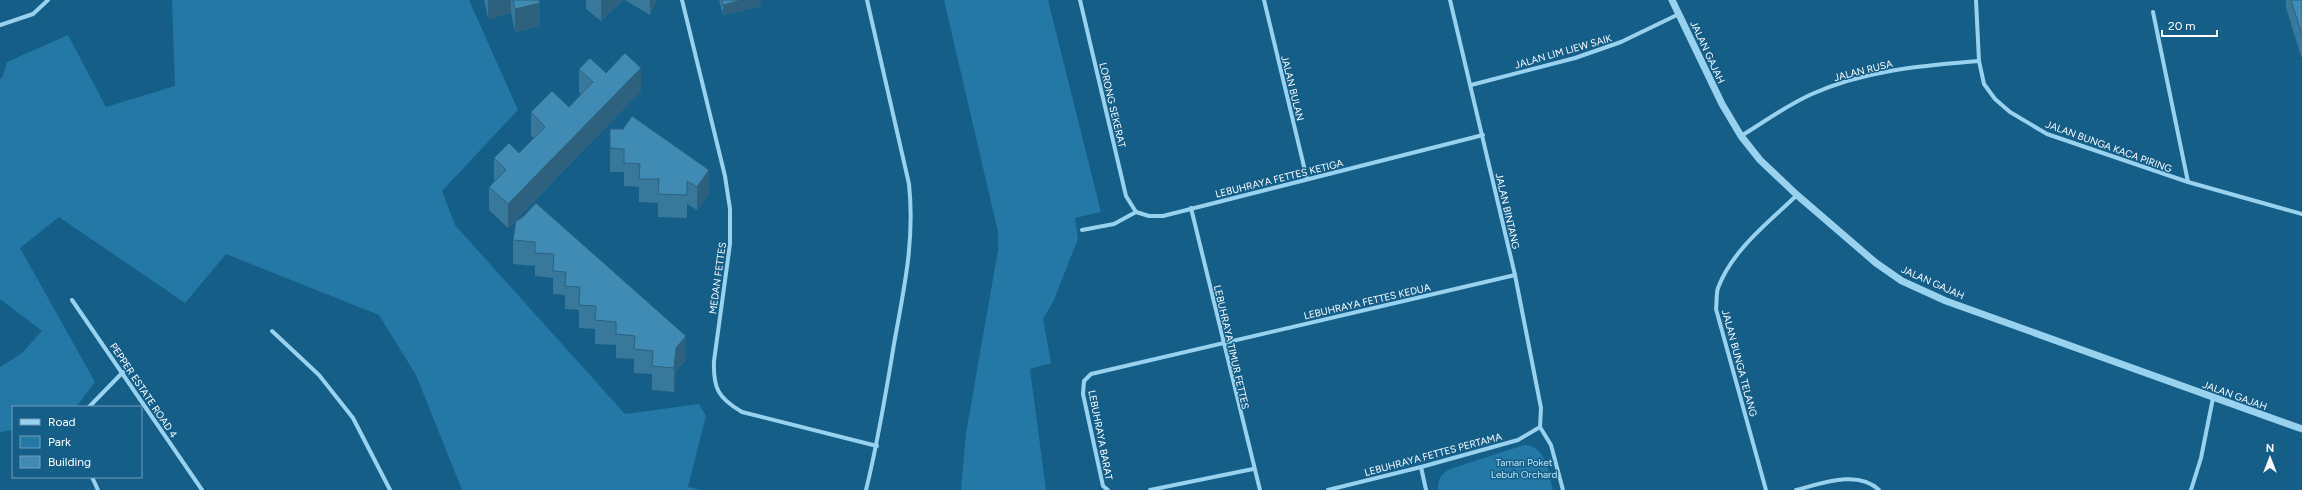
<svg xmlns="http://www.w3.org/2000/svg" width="2302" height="490" font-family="Figtree,sans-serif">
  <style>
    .green { fill: #2378a6 }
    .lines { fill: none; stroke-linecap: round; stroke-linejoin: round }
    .minor { stroke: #99d2ef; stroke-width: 4 }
    .tertiary { stroke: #99d2ef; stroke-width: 7 }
    .wall { fill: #37789b }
    .shaded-wall { fill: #2d617e }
    .building { fill: #408bb4; stroke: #2d617e }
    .labels { text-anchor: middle; stroke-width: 3; stroke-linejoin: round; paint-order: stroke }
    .street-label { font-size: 10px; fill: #fff; stroke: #145e88 }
    .park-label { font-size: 10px; fill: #c0e7fb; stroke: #145e88 }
  </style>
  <rect width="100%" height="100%" fill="#145e88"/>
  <g class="green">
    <polygon points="172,0 469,0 518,110 442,191 455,225 625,414 699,404 706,416 688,487 702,490 462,490 416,375 379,315 226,254 185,303 59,217 20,248 95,382 76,407 13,407 13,430 0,432 0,367 22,353 42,331 0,299 0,79 2,78 7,62 68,35 106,107 175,86"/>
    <polygon points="944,0 1048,0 1101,212 1075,218 1078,239 1053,302 1043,319 1051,363 1030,369 1046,490 961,490 966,433 998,250 998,232"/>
    <path d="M1524,445C1547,446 1548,472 1553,490H1438C1438,479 1441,474 1450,469Z"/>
  </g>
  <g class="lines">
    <g class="minor">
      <path d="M682,0L725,176L730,209V244L714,361C713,388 718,398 742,412L877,446"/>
      <polyline points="1080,0 1126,196 1136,212"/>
      <polyline points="1264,0 1307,179"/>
      <polyline points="1450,0 1515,275 1541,408 1540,427"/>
      <polyline points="1976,0 1979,61 1984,84 1995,99 2010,112 2047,134 2188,182 2302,214"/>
      <polyline points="2153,12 2188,182"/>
      <polyline points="0,25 33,14 48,0"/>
      <polyline points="1471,85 1575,58 1621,42 1679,14"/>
      <path d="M1741,136C1764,122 1787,105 1812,94C1865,70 1921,66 1979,61"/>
      <polyline points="1191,208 1260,490"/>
      <polyline points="1082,230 1114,224 1136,212 1149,216 1163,216 1483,135"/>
      <polyline points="72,300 202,490"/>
      <polyline points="272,331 319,375 353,418 390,490"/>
      <polyline points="89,407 123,372"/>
      <polyline points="1540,427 1551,445 1563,490"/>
      <polyline points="1421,467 1426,490"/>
      <polyline points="92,477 98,490"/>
      <path d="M866,490C878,442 886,393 894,344C904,288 915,241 909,184L867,0"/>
      <polyline points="1108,490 1103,486 1083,394 1084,381 1091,374 1515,275"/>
      <polyline points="1150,490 1253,469"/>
      <polyline points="1328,490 1421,467 1518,440 1540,427"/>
      <path d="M1766,490L1716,309C1717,303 1716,294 1718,288C1732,250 1769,222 1797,195"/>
      <path d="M1796,490C1820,484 1858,469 1879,490"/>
      <polyline points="2191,490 2201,458 2213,398"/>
    </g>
    <polyline class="tertiary" points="1672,0 1722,104 1741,136 1760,160 1797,195 1876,263 1902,281 1946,301 2302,429"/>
  </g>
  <g class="wall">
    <polygon points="484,0 539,0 540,26 515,32 511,13 488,19"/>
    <polygon points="586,0 623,0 601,21 586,9"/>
    <polygon points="625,0 657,0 650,15"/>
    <polygon points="719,0 761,0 761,6 723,15"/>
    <polygon points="2286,0 2302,0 2302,59 2286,8"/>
    <polygon points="579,69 641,91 508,228 489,210 489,187 494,182 494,158 519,153 534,138 531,136 531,112 569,107 581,94 579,92"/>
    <polygon points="610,129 709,193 697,210 687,204 687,218 658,217 658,203 639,202 639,187 624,186 624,172 610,172"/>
    <polygon points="516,221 686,360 676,371 674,392 652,390 652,374 634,373 634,359 616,358 616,345 595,344 595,329 579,328 579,310 565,309 565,295 553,294 553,278 535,276 535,266 513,264 513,240"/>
  </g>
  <g class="shaded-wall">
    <polygon points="488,0 511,0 511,13 488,19"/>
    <polygon points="601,0 623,0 601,21"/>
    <polygon points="650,0 657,0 650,15"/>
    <polygon points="742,0 761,0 761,6 723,15 723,5"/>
    <polygon points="540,3 540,26 515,32 515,9"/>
    <polygon points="641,68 641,91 508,228 508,204"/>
    <polygon points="709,170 709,193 697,210 697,187"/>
    <polygon points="686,336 686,360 676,371 674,392 674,368 676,348"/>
  </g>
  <g class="building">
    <polygon points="513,0 539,0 540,3 515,9"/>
    <polygon points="722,0 742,0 723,5"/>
    <polygon points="2291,0 2302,0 2302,35"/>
    <polygon points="625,53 641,68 508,204 489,187 506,170 494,158 509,143 519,153 545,127 531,112 552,91 569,107 593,82 579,69 590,58 606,73"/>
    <polygon points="632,116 709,170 697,187 687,181 687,195 658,194 659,179 639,179 640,164 624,163 624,149 610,148 610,129 623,129"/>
    <polygon points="536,203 686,336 676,348 674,368 652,366 653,351 634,349 635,336 616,334 616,322 595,320 596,306 579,305 580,287 565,286 566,272 553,271 554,254 535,253 535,242 513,240 516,221 523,217"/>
  </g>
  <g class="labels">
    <g class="street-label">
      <text transform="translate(1563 51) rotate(-16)" y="4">JALAN LIM LIEW SAIK</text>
      <text transform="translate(1708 52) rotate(65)" y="4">JALAN GAJAH</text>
      <text transform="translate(1863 70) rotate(-14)" y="4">JALAN RUSA</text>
      <text transform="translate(1293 88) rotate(76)" y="4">JALAN BULAN</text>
      <text transform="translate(1113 105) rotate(77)" y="4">LORONG SEKERAT</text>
      <text transform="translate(2109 146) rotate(20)" y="4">JALAN BUNGA KACA PIRING</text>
      <text transform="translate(1279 178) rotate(-14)" y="4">LEBUHRAYA FETTES KETIGA</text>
      <text transform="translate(1508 211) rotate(77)" y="4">JALAN BINTANG</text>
      <text transform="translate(717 278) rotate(-82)" y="4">MEDAN FETTES</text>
      <text transform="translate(1933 282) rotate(24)" y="4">JALAN GAJAH</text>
      <text transform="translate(1367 301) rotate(-13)" y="4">LEBUHRAYA FETTES KEDUA</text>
      <text transform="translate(1232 347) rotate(77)" y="4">LEBUHRAYA TIMUR FETTES</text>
      <text transform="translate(1740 363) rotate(75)" y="4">JALAN BUNGA TELANG</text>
      <text transform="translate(144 390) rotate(56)" y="4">PEPPER ESTATE ROAD 4</text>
      <text transform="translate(2235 395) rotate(20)" y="4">JALAN GAJAH</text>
      <text transform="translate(1101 435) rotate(79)" y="4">LEBUHRAYA BARAT</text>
      <text transform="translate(1433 454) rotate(-15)" y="4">LEBUHRAYA FETTES PERTAMA</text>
    </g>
    <g class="park-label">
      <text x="1524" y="466">Taman Poket<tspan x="1524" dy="12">Lebuh Orchard</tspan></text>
    </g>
  </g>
  <rect x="12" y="406" width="130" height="72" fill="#145e88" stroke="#729eb8"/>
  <rect x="20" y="419" width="20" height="6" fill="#99d2ef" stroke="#729eb8"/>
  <text x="48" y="426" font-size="12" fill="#ffffff">Road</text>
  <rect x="20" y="436" width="20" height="12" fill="#2378a6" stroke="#729eb8"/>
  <text x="48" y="446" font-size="12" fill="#ffffff">Park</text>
  <rect x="20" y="456" width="20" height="12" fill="#408bb4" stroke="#729eb8"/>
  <text x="48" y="466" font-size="12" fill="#ffffff">Building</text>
  <g transform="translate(2270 458)" stroke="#145e88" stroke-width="3" paint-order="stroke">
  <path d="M0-3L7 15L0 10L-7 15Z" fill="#ffffff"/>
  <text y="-6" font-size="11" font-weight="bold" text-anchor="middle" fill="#ffffff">N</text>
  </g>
  <path d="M2162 30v6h55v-6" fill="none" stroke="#ffffff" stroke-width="2"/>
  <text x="2168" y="30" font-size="12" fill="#ffffff" stroke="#145e88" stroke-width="3" paint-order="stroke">20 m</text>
</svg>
